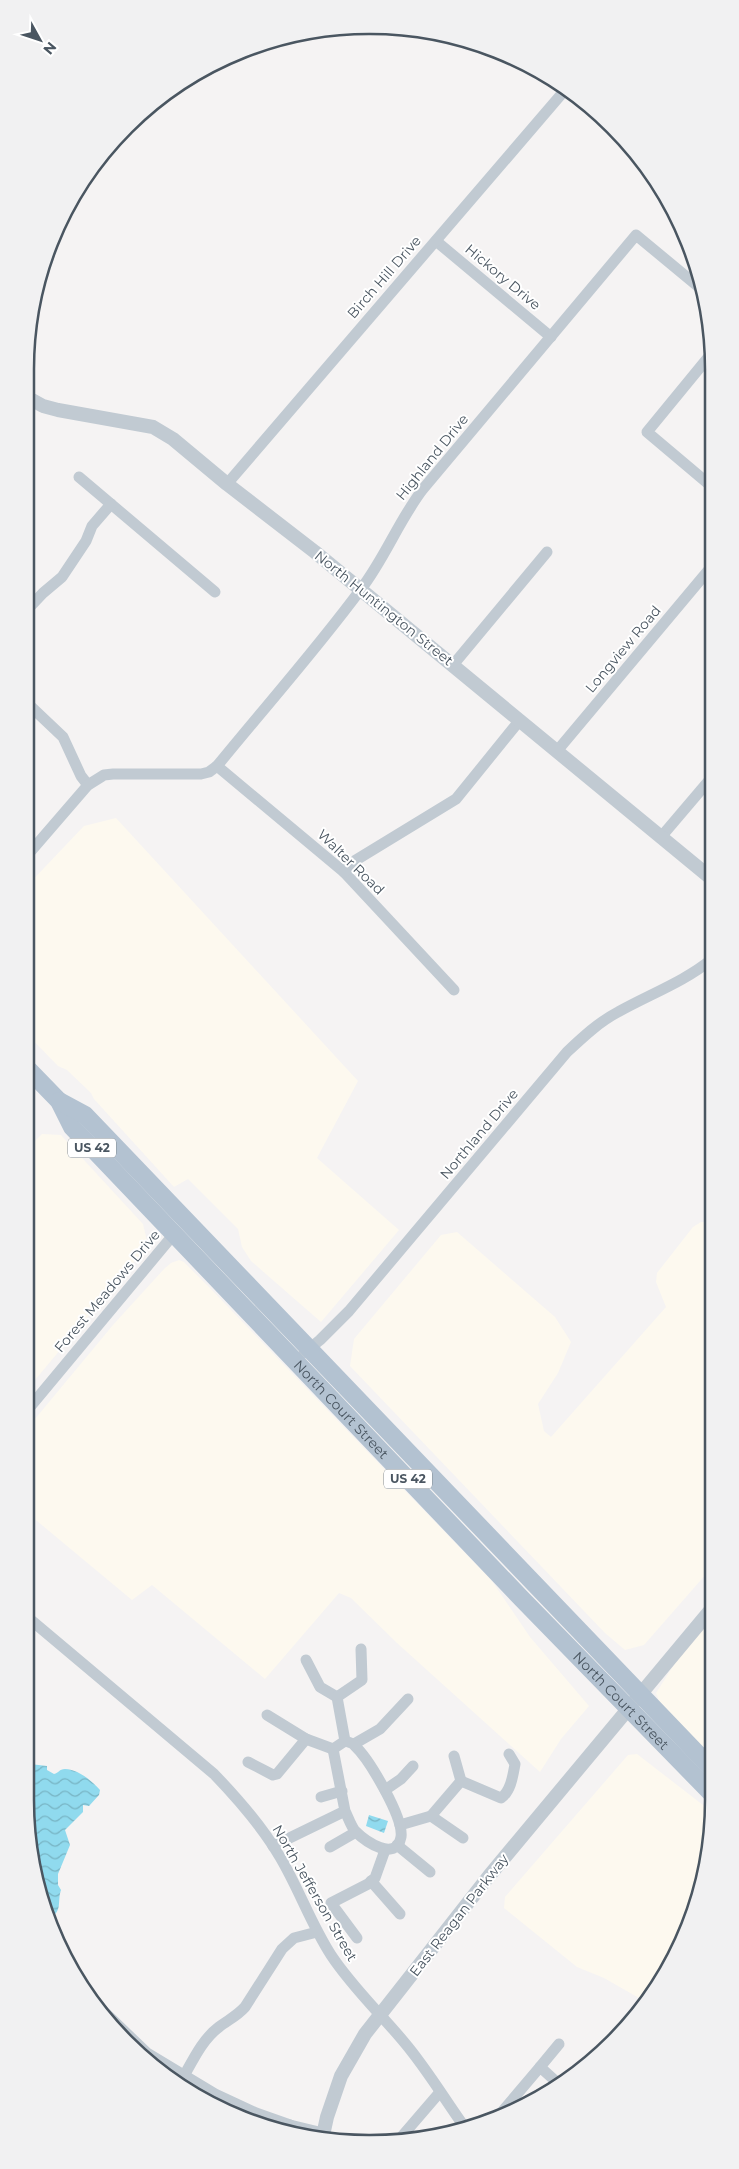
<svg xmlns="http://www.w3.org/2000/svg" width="739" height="2169" font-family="Montserrat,sans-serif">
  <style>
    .commercial { fill: #fdf9ef }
    .water { fill: url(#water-waves) }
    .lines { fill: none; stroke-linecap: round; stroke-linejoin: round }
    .minor { stroke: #c1cad2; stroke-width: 11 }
    .tertiary { stroke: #c1cad2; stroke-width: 14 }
    .primary { stroke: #b3c2d1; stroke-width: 18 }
    .labels { text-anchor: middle; stroke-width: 4; stroke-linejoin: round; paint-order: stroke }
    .shield { fill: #fff; stroke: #808990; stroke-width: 1 }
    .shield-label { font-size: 12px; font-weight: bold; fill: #4a5661 }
    .street-label { font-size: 14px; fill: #4a5661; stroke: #fff }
    .rim { fill: none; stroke: #4a5661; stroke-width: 2.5 }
  </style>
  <defs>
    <pattern id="water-waves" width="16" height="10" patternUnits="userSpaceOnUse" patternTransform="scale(1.25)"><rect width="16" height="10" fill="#90daee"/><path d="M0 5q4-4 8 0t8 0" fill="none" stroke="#78b4c4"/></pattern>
  </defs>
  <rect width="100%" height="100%" fill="#f5f3f3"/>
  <g class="commercial">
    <polygon points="116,818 358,1081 317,1158 399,1230 321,1322 251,1261 242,1247 238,1229 188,1179 174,1187 94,1099 91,1093 67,1070 58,1066 25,1032 25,888 84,826"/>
    <polygon points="25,1092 28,1095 32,1113 25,1120"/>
    <polygon points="42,1134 61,1135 143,1224 148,1245 25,1392 25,1151"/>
    <polygon points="701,1222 707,1222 713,1227 714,1565 644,1645 625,1650 605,1633 350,1366 354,1339 441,1235 457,1232 555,1317 571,1342 558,1373 538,1404 544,1431 551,1437 666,1307 656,1282 657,1273 693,1227"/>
    <polygon points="179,1260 184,1262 207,1285 492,1581 530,1637 589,1706 561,1739 540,1772 397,1643 351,1598 339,1593 265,1679 152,1585 132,1600 25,1511 25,1431 113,1325 164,1269 171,1263"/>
    <polygon points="714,1614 714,1760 660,1703 656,1693 675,1663"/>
    <polygon points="637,1754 712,1812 702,1888 656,1991 646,2002 604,1978 577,1967 504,1908 505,1897 628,1755"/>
  </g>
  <g class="water">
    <path d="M30,1764L47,1766V1770L54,1774C59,1773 59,1769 65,1769C78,1769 92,1781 100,1790L99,1795L89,1806L83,1805V1812L65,1830L70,1845L58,1874V1885L61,1890C57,1901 63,1911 50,1918L49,1911L45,1910L32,1866L25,1800V1765Z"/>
    <polygon points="369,1815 388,1821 384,1833 366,1826"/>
  </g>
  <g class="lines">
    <g class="minor">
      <polyline points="436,241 551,337"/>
      <polyline points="711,354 647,432 711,486"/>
      <polyline points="79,477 215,592"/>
      <polyline points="227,484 565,90"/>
      <polyline points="25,612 43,593 62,577 86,541 92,526 111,504"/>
      <polyline points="453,665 547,552"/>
      <polyline points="25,701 63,737 81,776 88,785"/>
      <polyline points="557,751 712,566"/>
      <polyline points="217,766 344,872 454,990"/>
      <polyline points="661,837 712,777"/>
      <path d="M25,858L88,785L104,775L113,774H201L209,772L217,766C265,707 316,650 361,589C385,558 399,520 423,489L636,235L700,288"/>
      <polyline points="344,872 356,860 456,799 520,720"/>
      <path d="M304,1353L320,1340L349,1311L567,1052C583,1037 599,1022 618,1012C650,994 684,982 712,959"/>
      <polyline points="25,1413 174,1234"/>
      <path d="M25,1615L214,1774C239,1800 262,1826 280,1857C299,1889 311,1924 331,1955C352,1987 380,2013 404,2042C427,2069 445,2100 466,2129"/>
      <polyline points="306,1660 320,1687 337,1697"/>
      <polyline points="267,1715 306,1739 333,1749"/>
      <polyline points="345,1741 337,1697 362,1680 361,1649"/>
      <polyline points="354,1744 380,1729 408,1699"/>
      <polyline points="454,1756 461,1781"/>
      <polyline points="248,1762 273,1775 277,1774 306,1739"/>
      <polyline points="385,1790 401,1779 413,1766"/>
      <polyline points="321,1797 342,1791"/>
      <polyline points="431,1816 463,1838"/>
      <path d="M400,1825L431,1816L461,1781L501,1798C511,1791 513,1775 515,1764L509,1754"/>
      <polyline points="397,1845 430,1872"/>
      <path d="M273,1846L345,1811C348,1817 351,1826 355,1831C365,1841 396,1863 401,1837C404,1818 369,1759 355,1746C353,1743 349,1742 345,1741L333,1749L345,1811"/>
      <polyline points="330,1847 356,1832"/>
      <polyline points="371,1881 400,1914"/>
      <polyline points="357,1938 331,1903 368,1884 375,1878 385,1850"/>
      <polyline points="96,2004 147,2053 215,2094 256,2113 290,2125 290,2131"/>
      <polyline points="540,2067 559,2044"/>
      <path d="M184,2076C194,2058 203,2039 219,2027C228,2020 237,2016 245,2007L282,1949L294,1938L317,1932"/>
      <polyline points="501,2113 540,2067 561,2086"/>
      <polyline points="290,2125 323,2133"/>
      <polyline points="397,2142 440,2092"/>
    </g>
    <g class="tertiary">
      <polyline points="25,396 43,406 58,410 153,427 173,439 227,484 315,552 712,879"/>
      <polyline points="322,2140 327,2117 341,2076 365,2034 489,1876 714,1606"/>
    </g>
    <g class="primary">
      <path id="s1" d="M25,1066L59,1101L72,1127L521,1598L714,1796"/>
      <polyline points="59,1101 85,1115 714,1771"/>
    </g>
  </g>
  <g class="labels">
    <g class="shield">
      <rect x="68" y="1138.5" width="48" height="19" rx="4"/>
      <rect x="384" y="1469.5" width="48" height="19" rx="4"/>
    </g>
    <g class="shield-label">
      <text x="92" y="1152">US 42</text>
      <text x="408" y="1483">US 42</text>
    </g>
    <g class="street-label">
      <text transform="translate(384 277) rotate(-49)" y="5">Birch Hill Drive</text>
      <text transform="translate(503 277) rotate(40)" y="5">Hickory Drive</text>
      <text transform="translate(432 457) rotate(-51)" y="5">Highland Drive</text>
      <text transform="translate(384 608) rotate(39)" y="5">North Huntington Street</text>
      <text transform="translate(623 649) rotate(-50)" y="5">Longview Road</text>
      <text transform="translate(351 862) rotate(44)" y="5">Walter Road</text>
      <text transform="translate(479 1134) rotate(-50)" y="5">Northland Drive</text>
      <text transform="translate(107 1291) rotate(-50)" y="5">Forest Meadows Drive</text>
      <text dy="5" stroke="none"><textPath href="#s1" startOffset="468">North Court Street</textPath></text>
      <text dy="5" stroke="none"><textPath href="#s1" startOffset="872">North Court Street</textPath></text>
      <text transform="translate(315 1893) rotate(60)" y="5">North Jefferson Street</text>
      <text transform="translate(459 1915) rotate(-52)" y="5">East Reagan Parkway</text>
    </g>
  </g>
  <path d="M0 0H739V2169H0ZM369 34H370A335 335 0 0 1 705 369V1800A335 335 0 0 1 370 2135H369A335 335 0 0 1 34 1800V369A335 335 0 0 1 369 34Z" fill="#f1f1f2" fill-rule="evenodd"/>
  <path class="rim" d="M369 34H370A335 335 0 0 1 705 369V1800A335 335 0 0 1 370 2135H369A335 335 0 0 1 34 1800V369A335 335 0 0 1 369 34Z"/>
  <g transform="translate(40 40) rotate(130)" stroke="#ffffff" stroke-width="4" paint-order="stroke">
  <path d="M0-4L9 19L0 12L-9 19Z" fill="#4a5661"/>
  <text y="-8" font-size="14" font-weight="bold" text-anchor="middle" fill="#4a5661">N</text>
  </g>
</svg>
